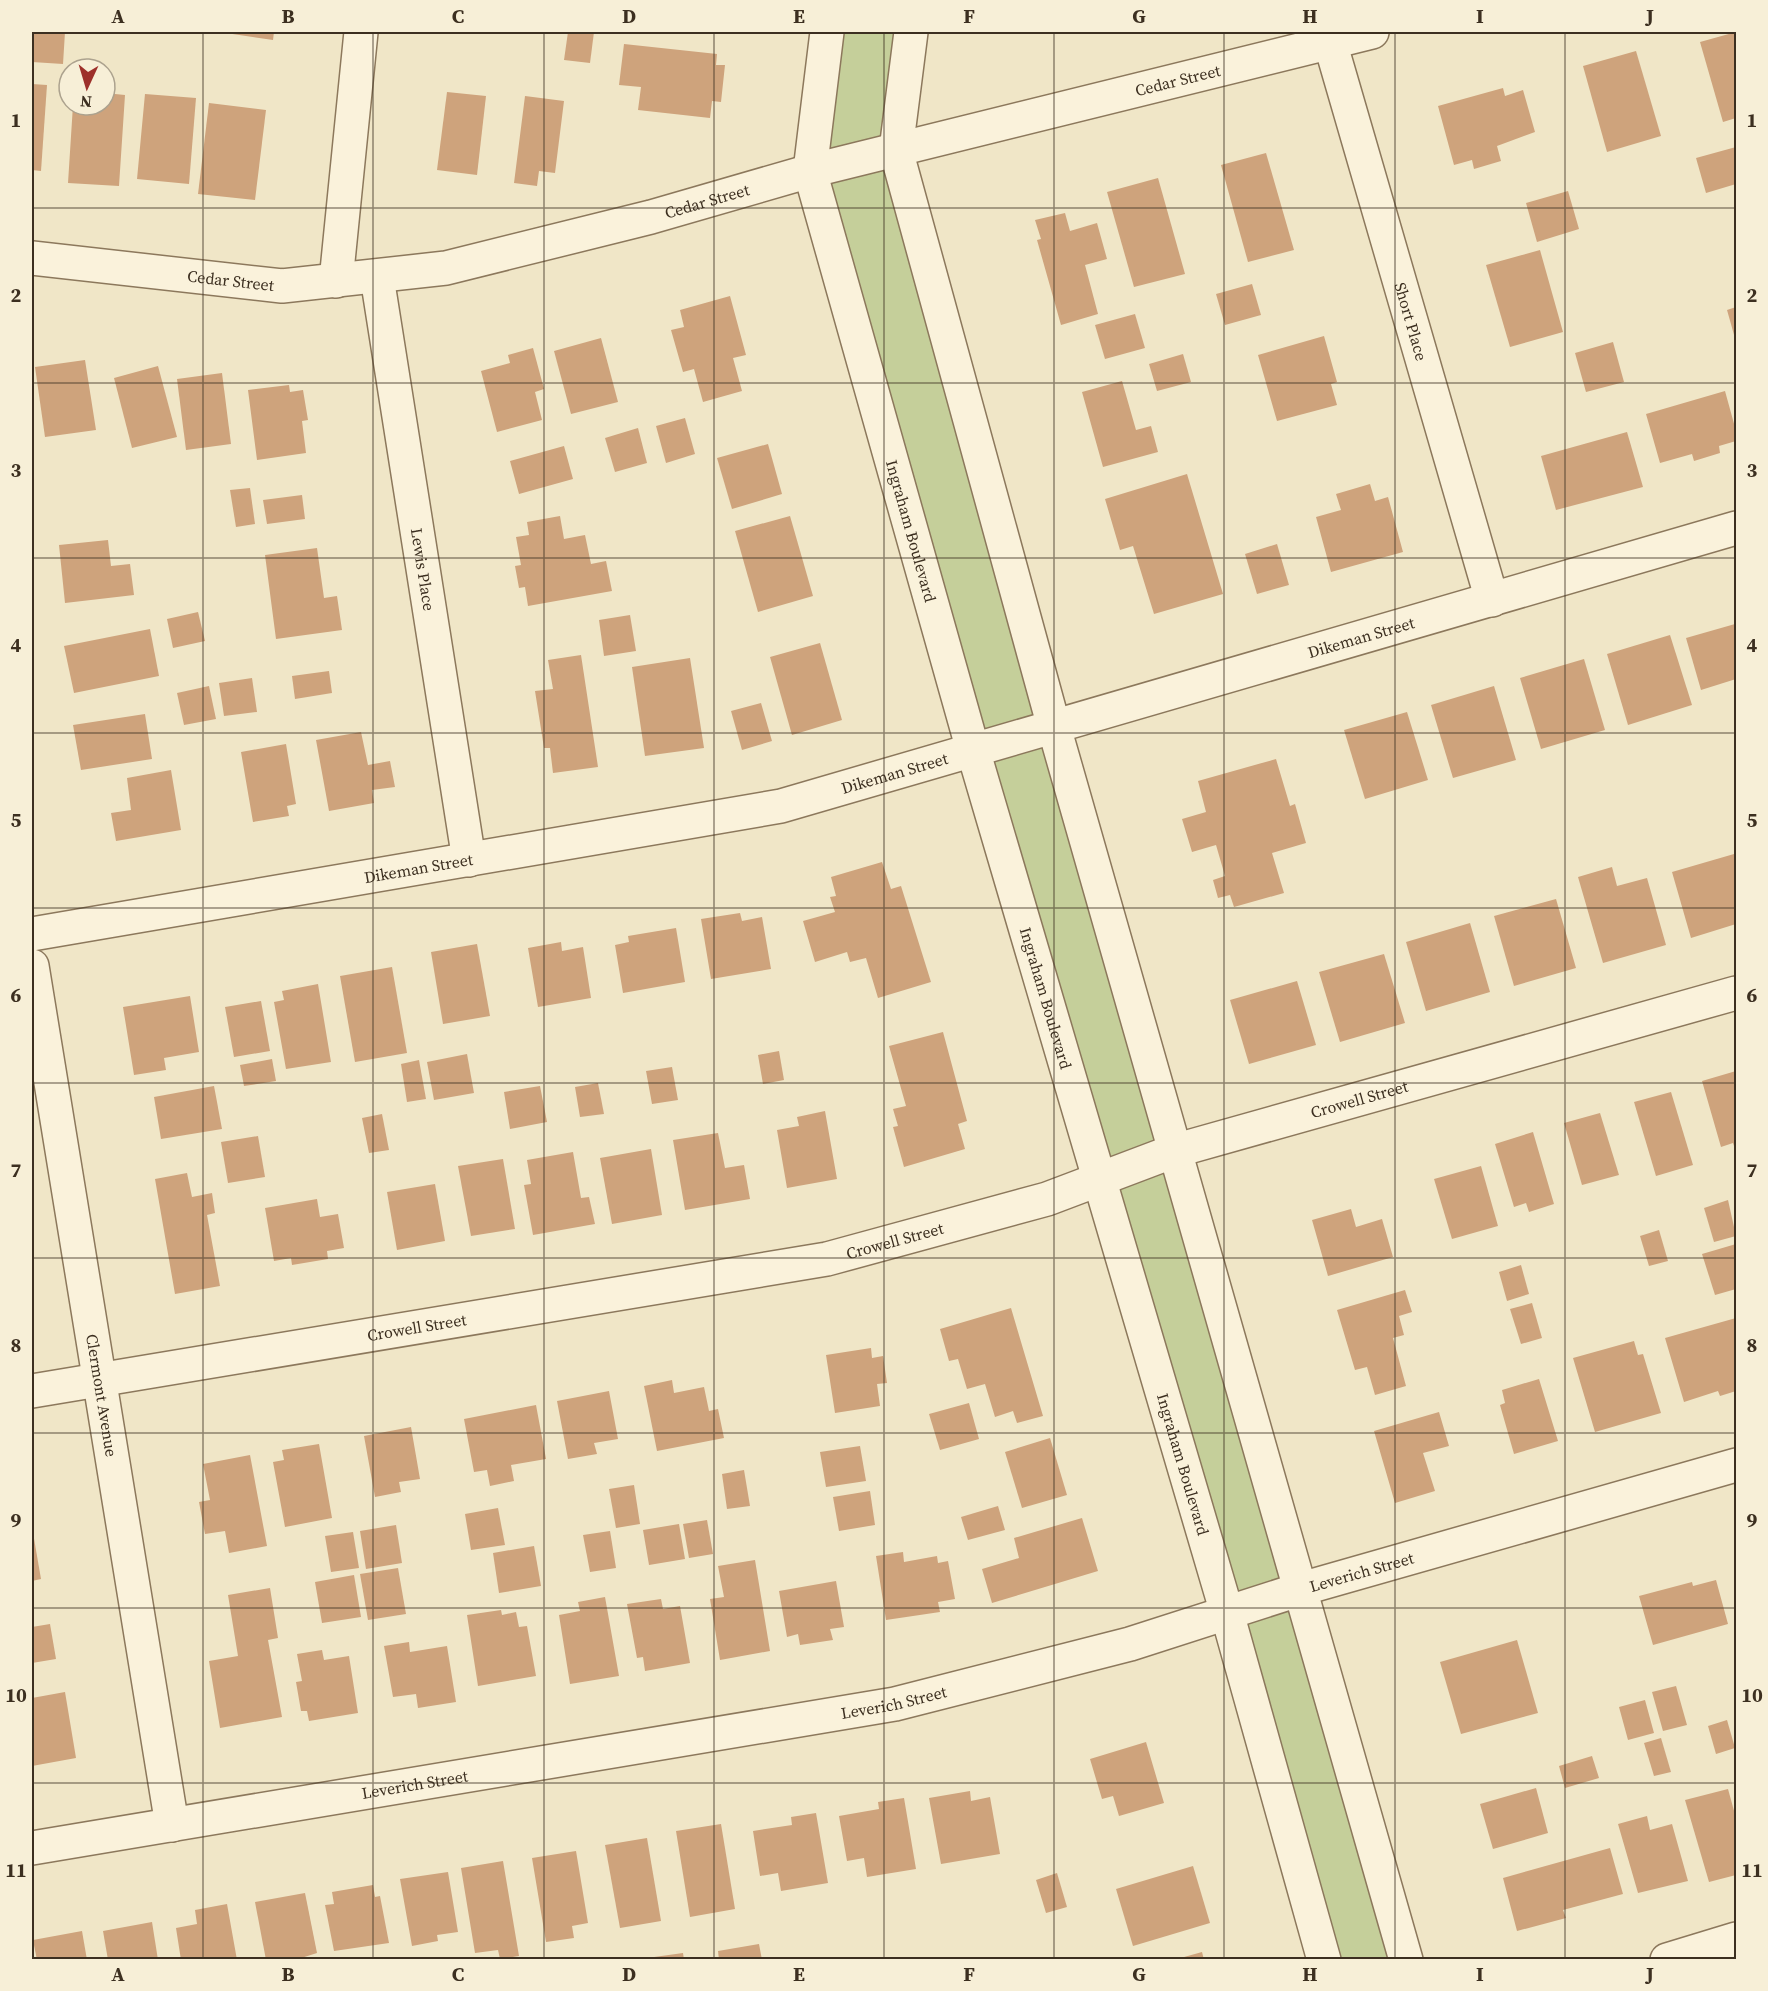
<svg xmlns="http://www.w3.org/2000/svg" width="1768" height="1991" font-family="'Source Serif 4',serif">
  <style>
    .green { fill: #c5cf9a }
    .building { fill: #cea37c }
    .lines { fill: none; stroke-linecap: round; stroke-linejoin: round }
    .minor-casing { stroke: #8c785c; stroke-width: 36 }
    .minor { stroke: #faf2db; stroke-width: 33 }
    .grid { fill: none; stroke: #3c2f20; stroke-width: 1.5; stroke-opacity: 0.55 }
    .labels { text-anchor: middle; stroke-width: 4.5; stroke-linejoin: round; paint-order: stroke }
    .street-label { font-size: 16px; fill: #3c2f20; stroke: #f7efd7 }
    .neatline { fill: none; stroke: #3c2f20; stroke-width: 2 }
    .grid-label { font-size: 20px; text-anchor: middle; font-weight: bold; fill: #3c2f20 }
  </style>
  <rect width="100%" height="100%" fill="#f0e6c7"/>
  <polygon class="green" points="827,32 911,32 896,150 1406,1959 1324,1959 810,171"/>
  <g class="building">
    <polygon points="32,32 65,32 63,64 32,62"/>
    <polygon points="219,32 274,32 273,40"/>
    <polygon points="568,32 594,32 590,63 564,60"/>
    <polygon points="1736,32 1736,118 1723,122 1700,42"/>
    <polygon points="624,44 717,54 716,65 725,65 721,102 712,101 710,118 638,110 641,87 619,85"/>
    <polygon points="1636,51 1661,136 1607,152 1583,66"/>
    <polygon points="32,84 47,85 41,171 32,170"/>
    <polygon points="1503,88 1505,96 1523,90 1535,132 1497,146 1501,161 1474,169 1472,160 1454,165 1438,106"/>
    <polygon points="447,92 486,96 477,175 437,170"/>
    <polygon points="105,93 125,95 119,186 68,183 73,105 105,105"/>
    <polygon points="145,94 196,98 189,184 137,179"/>
    <polygon points="525,96 564,101 555,173 539,171 537,186 514,183"/>
    <polygon points="209,103 266,110 255,200 198,194"/>
    <polygon points="1736,147 1736,184 1706,193 1696,158"/>
    <polygon points="1266,153 1294,250 1248,262 1221,165"/>
    <polygon points="1158,178 1185,274 1134,287 1107,192"/>
    <polygon points="1568,191 1579,229 1537,242 1526,203"/>
    <polygon points="1065,213 1070,231 1097,223 1107,259 1085,265 1098,314 1061,325 1037,240 1041,239 1035,220"/>
    <polygon points="1540,250 1563,332 1510,347 1486,265"/>
    <polygon points="1252,284 1261,315 1225,325 1216,294"/>
    <polygon points="730,296 746,355 733,358 742,391 703,402 694,369 683,372 671,330 684,327 680,310"/>
    <polygon points="1736,307 1736,342 1727,310"/>
    <polygon points="1135,314 1145,348 1105,359 1095,325"/>
    <polygon points="1324,336 1337,382 1331,384 1337,405 1277,421 1258,355"/>
    <polygon points="601,338 618,402 571,414 554,351"/>
    <polygon points="1613,342 1624,382 1586,392 1575,353"/>
    <polygon points="533,348 544,389 535,392 542,420 497,432 481,371 510,363 508,355"/>
    <polygon points="1183,354 1191,382 1157,391 1149,364"/>
    <polygon points="85,360 96,430 45,437 35,367"/>
    <polygon points="158,366 177,437 132,448 114,378"/>
    <polygon points="222,373 231,444 186,450 177,379"/>
    <polygon points="1122,381 1136,430 1151,426 1158,452 1103,467 1082,392"/>
    <polygon points="289,385 290,392 303,390 308,420 302,421 306,453 257,460 248,390"/>
    <polygon points="1725,391 1736,431 1736,441 1719,446 1720,453 1694,461 1692,454 1660,463 1646,414"/>
    <polygon points="685,418 695,454 666,463 656,426"/>
    <polygon points="638,428 647,463 615,472 605,438"/>
    <polygon points="1627,432 1643,487 1556,510 1541,456"/>
    <polygon points="768,444 782,494 732,509 717,458"/>
    <polygon points="564,446 573,479 519,494 510,461"/>
    <polygon points="1187,474 1223,594 1154,614 1133,546 1120,550 1105,499"/>
    <polygon points="1370,484 1375,501 1388,497 1403,552 1331,572 1316,517 1341,510 1336,494"/>
    <polygon points="250,488 255,524 236,527 230,490"/>
    <polygon points="302,495 305,519 267,524 263,500"/>
    <polygon points="560,516 564,539 585,535 591,564 606,561 612,591 528,606 525,587 519,588 515,566 521,565 516,537 529,535 527,522"/>
    <polygon points="790,516 813,596 758,612 735,531"/>
    <polygon points="108,540 111,566 130,564 134,595 65,603 59,545"/>
    <polygon points="1277,544 1289,585 1257,594 1245,554"/>
    <polygon points="317,548 324,598 337,596 342,630 276,639 265,555"/>
    <polygon points="198,612 205,641 173,648 167,619"/>
    <polygon points="630,615 636,651 604,656 599,620"/>
    <polygon points="1735,624 1736,679 1701,690 1686,638"/>
    <polygon points="150,629 159,676 74,693 64,646"/>
    <polygon points="1670,635 1692,705 1628,725 1607,654"/>
    <polygon points="820,643 842,720 792,735 770,657"/>
    <polygon points="581,655 598,767 553,773 550,748 544,748 535,691 553,689 548,660"/>
    <polygon points="690,658 704,748 645,756 632,667"/>
    <polygon points="1584,659 1605,730 1541,749 1520,678"/>
    <polygon points="329,671 332,693 295,699 292,676"/>
    <polygon points="252,678 257,712 224,716 219,683"/>
    <polygon points="209,686 216,719 184,725 177,693"/>
    <polygon points="1494,686 1516,760 1453,778 1431,705"/>
    <polygon points="761,703 772,741 742,750 731,711"/>
    <polygon points="1407,712 1428,780 1365,799 1344,730"/>
    <polygon points="145,714 152,759 81,770 73,725"/>
    <polygon points="361,732 368,765 390,761 395,787 372,790 374,803 329,811 316,740"/>
    <polygon points="286,744 296,804 287,806 289,816 253,822 241,752"/>
    <polygon points="1276,759 1290,806 1295,804 1306,843 1272,853 1284,893 1234,907 1230,895 1218,898 1213,880 1225,876 1216,845 1192,852 1182,819 1206,812 1198,781"/>
    <polygon points="171,770 181,830 116,841 111,813 131,810 127,778"/>
    <polygon points="1734,854 1736,863 1736,924 1691,938 1672,872"/>
    <polygon points="882,862 891,889 901,886 931,982 878,998 866,958 850,962 847,952 815,962 803,921 835,912 830,897 836,896 831,877"/>
    <polygon points="1612,867 1617,886 1647,878 1666,945 1603,963 1578,877"/>
    <polygon points="1556,899 1576,968 1514,986 1494,916"/>
    <polygon points="740,913 742,921 762,917 771,969 711,979 701,919"/>
    <polygon points="1470,923 1490,992 1426,1011 1406,942"/>
    <polygon points="676,928 685,982 623,993 615,945 629,942 628,936"/>
    <polygon points="561,942 562,951 583,947 591,998 538,1007 528,948"/>
    <polygon points="477,944 490,1016 443,1024 431,952"/>
    <polygon points="1384,954 1405,1023 1340,1042 1319,972"/>
    <polygon points="392,967 407,1053 355,1062 340,976"/>
    <polygon points="1297,981 1316,1045 1249,1064 1230,1000"/>
    <polygon points="318,984 331,1062 286,1069 274,1002 284,1000 282,991"/>
    <polygon points="190,996 199,1052 164,1058 166,1070 134,1075 123,1007"/>
    <polygon points="261,1001 270,1051 234,1057 225,1007"/>
    <polygon points="943,1032 967,1121 958,1124 965,1149 904,1167 893,1127 898,1126 893,1109 906,1106 889,1046"/>
    <polygon points="779,1051 784,1080 763,1084 758,1055"/>
    <polygon points="467,1054 474,1093 434,1100 427,1062"/>
    <polygon points="272,1059 276,1081 244,1086 240,1065"/>
    <polygon points="419,1060 426,1099 407,1102 401,1064"/>
    <polygon points="672,1067 678,1100 652,1104 646,1071"/>
    <polygon points="1736,1071 1736,1152 1733,1143 1721,1147 1702,1081"/>
    <polygon points="598,1083 604,1114 580,1117 575,1087"/>
    <polygon points="214,1086 222,1129 161,1139 154,1097"/>
    <polygon points="540,1086 547,1122 510,1129 504,1092"/>
    <polygon points="1671,1092 1693,1165 1656,1176 1634,1102"/>
    <polygon points="825,1111 837,1179 787,1188 777,1130 799,1126 797,1117"/>
    <polygon points="1600,1113 1619,1175 1582,1185 1564,1123"/>
    <polygon points="382,1114 389,1150 369,1153 362,1118"/>
    <polygon points="1533,1132 1554,1204 1529,1212 1526,1203 1514,1207 1495,1144"/>
    <polygon points="718,1133 725,1168 744,1165 750,1199 685,1210 673,1140"/>
    <polygon points="258,1136 265,1177 228,1183 221,1142"/>
    <polygon points="651,1149 662,1215 612,1224 600,1158"/>
    <polygon points="573,1152 581,1198 589,1197 595,1224 533,1235 524,1185 531,1184 527,1160"/>
    <polygon points="503,1159 515,1229 471,1236 458,1166"/>
    <polygon points="1481,1166 1498,1226 1452,1239 1434,1179"/>
    <polygon points="187,1173 192,1197 212,1193 215,1213 207,1215 220,1286 175,1294 155,1179"/>
    <polygon points="435,1184 445,1241 397,1250 387,1192"/>
    <polygon points="317,1199 320,1217 338,1214 344,1248 327,1251 328,1259 292,1265 291,1258 274,1261 265,1208"/>
    <polygon points="1728,1200 1736,1236 1714,1242 1704,1208"/>
    <polygon points="1351,1209 1356,1227 1382,1219 1393,1257 1328,1276 1312,1220"/>
    <polygon points="1659,1230 1668,1261 1649,1266 1640,1236"/>
    <polygon points="1736,1244 1736,1289 1715,1295 1702,1254"/>
    <polygon points="1521,1265 1529,1294 1507,1301 1499,1272"/>
    <polygon points="1405,1290 1412,1312 1399,1316 1404,1335 1393,1338 1406,1386 1375,1395 1367,1367 1355,1370 1337,1310"/>
    <polygon points="1532,1303 1542,1338 1521,1344 1510,1309"/>
    <polygon points="1011,1308 1043,1416 1017,1423 1013,1411 995,1417 985,1384 967,1389 958,1359 949,1361 940,1329"/>
    <polygon points="1736,1318 1736,1391 1720,1396 1718,1391 1684,1402 1665,1338"/>
    <polygon points="1634,1341 1638,1355 1643,1354 1661,1413 1595,1432 1573,1358"/>
    <polygon points="871,1348 872,1358 883,1356 887,1383 877,1384 880,1406 835,1413 826,1355"/>
    <polygon points="1539,1379 1558,1441 1514,1454 1500,1405 1505,1403 1502,1390"/>
    <polygon points="672,1380 674,1393 704,1387 709,1411 718,1409 724,1438 657,1451 644,1386"/>
    <polygon points="609,1391 618,1439 594,1443 597,1454 568,1459 557,1401"/>
    <polygon points="969,1403 979,1439 940,1450 929,1414"/>
    <polygon points="536,1405 546,1459 511,1465 514,1481 490,1486 487,1470 474,1472 464,1419"/>
    <polygon points="1439,1412 1449,1446 1423,1453 1435,1491 1395,1503 1374,1431"/>
    <polygon points="411,1427 420,1479 399,1482 401,1492 375,1497 364,1436"/>
    <polygon points="1050,1438 1067,1495 1022,1508 1005,1452"/>
    <polygon points="319,1444 332,1518 285,1527 273,1462 284,1460 282,1450"/>
    <polygon points="860,1446 866,1481 826,1487 820,1452"/>
    <polygon points="250,1455 267,1546 229,1553 225,1531 205,1534 199,1502 210,1500 203,1464"/>
    <polygon points="744,1470 750,1506 727,1509 722,1474"/>
    <polygon points="634,1485 640,1524 616,1528 609,1489"/>
    <polygon points="870,1491 875,1525 839,1531 833,1497"/>
    <polygon points="998,1506 1005,1530 968,1540 961,1517"/>
    <polygon points="498,1508 505,1545 471,1550 465,1514"/>
    <polygon points="1082,1518 1098,1571 992,1603 982,1569 1019,1558 1014,1538"/>
    <polygon points="707,1520 713,1554 689,1558 683,1524"/>
    <polygon points="679,1524 685,1559 649,1565 643,1530"/>
    <polygon points="396,1525 402,1563 366,1569 360,1531"/>
    <polygon points="32,1527 41,1579 32,1581"/>
    <polygon points="610,1531 616,1568 590,1572 583,1535"/>
    <polygon points="353,1532 359,1568 331,1572 325,1536"/>
    <polygon points="534,1546 541,1586 499,1593 493,1553"/>
    <polygon points="903,1552 904,1562 937,1556 938,1563 948,1561 955,1599 938,1602 940,1612 886,1620 876,1556"/>
    <polygon points="755,1560 770,1651 720,1660 710,1599 724,1597 718,1566"/>
    <polygon points="398,1568 406,1614 368,1620 360,1574"/>
    <polygon points="354,1575 361,1617 322,1623 315,1582"/>
    <polygon points="1716,1580 1728,1624 1653,1645 1639,1596 1692,1582 1693,1586"/>
    <polygon points="836,1581 844,1627 830,1629 833,1640 800,1645 798,1634 787,1637 779,1591"/>
    <polygon points="270,1588 278,1638 268,1640 282,1717 220,1728 209,1661 238,1656 228,1595"/>
    <polygon points="605,1597 619,1676 570,1684 559,1615 580,1611 578,1602"/>
    <polygon points="661,1599 663,1609 680,1606 690,1663 645,1671 643,1657 637,1658 627,1604"/>
    <polygon points="501,1610 502,1615 516,1612 519,1627 527,1626 536,1676 478,1686 467,1615"/>
    <polygon points="50,1624 56,1659 32,1663 32,1627"/>
    <polygon points="1517,1640 1538,1713 1461,1734 1440,1662"/>
    <polygon points="409,1642 410,1652 447,1646 456,1702 418,1708 416,1694 393,1697 384,1646"/>
    <polygon points="322,1650 324,1660 349,1656 358,1713 309,1721 307,1711 301,1711 296,1682 302,1681 297,1654"/>
    <polygon points="1676,1686 1687,1725 1663,1731 1652,1692"/>
    <polygon points="65,1692 76,1758 32,1766 32,1698"/>
    <polygon points="1645,1700 1654,1733 1628,1740 1619,1707"/>
    <polygon points="1727,1720 1735,1748 1716,1754 1708,1726"/>
    <polygon points="1661,1738 1671,1772 1654,1776 1644,1743"/>
    <polygon points="1146,1742 1164,1803 1119,1816 1113,1796 1102,1799 1090,1759"/>
    <polygon points="1592,1756 1599,1778 1565,1788 1559,1766"/>
    <polygon points="1536,1788 1548,1833 1493,1849 1480,1804"/>
    <polygon points="1728,1789 1736,1818 1736,1875 1709,1882 1685,1800"/>
    <polygon points="970,1791 971,1801 990,1797 1000,1854 941,1864 929,1798"/>
    <polygon points="904,1798 916,1869 867,1877 864,1858 847,1861 839,1816 879,1809 878,1802"/>
    <polygon points="816,1813 828,1883 781,1891 778,1873 760,1876 753,1831 792,1825 791,1817"/>
    <polygon points="1647,1816 1650,1830 1672,1824 1688,1881 1638,1893 1618,1824"/>
    <polygon points="721,1824 735,1909 690,1917 676,1831"/>
    <polygon points="647,1838 661,1921 620,1928 605,1845"/>
    <polygon points="1610,1848 1623,1894 1563,1910 1566,1918 1517,1931 1503,1878"/>
    <polygon points="576,1851 588,1923 572,1926 574,1938 546,1942 532,1858"/>
    <polygon points="503,1861 519,1956 500,1959 498,1950 475,1953 461,1868"/>
    <polygon points="1193,1866 1210,1923 1133,1946 1116,1889"/>
    <polygon points="448,1872 458,1932 437,1935 438,1941 412,1946 400,1879"/>
    <polygon points="1057,1873 1067,1907 1046,1913 1036,1880"/>
    <polygon points="373,1885 375,1897 380,1896 389,1943 334,1951 325,1905 334,1904 332,1892"/>
    <polygon points="305,1893 317,1953 295,1960 266,1960 255,1902"/>
    <polygon points="227,1904 237,1960 181,1960 176,1928 197,1924 195,1910"/>
    <polygon points="152,1922 158,1960 108,1960 103,1931"/>
    <polygon points="82,1931 87,1960 37,1960 33,1940"/>
    <polygon points="759,1944 762,1960 719,1960 718,1951"/>
    <polygon points="1202,1952 1204,1960 1177,1960 1177,1959"/>
    <polygon points="683,1953 684,1960 647,1960 647,1958"/>
  </g>
  <g class="lines">
    <defs>
      <g id="minor">
        <path id="s1" d="M827,32L810,171L973,750L1227,1613L1324,1960"/>
        <polyline points="911,32 896,150 1054,727 1406,1960"/>
        <path id="s2" d="M1330,42L1492,600"/>
        <path id="s3" d="M32,258L282,286L446,268L651,217L810,171L1372,32"/>
        <path id="s4" d="M377,277L469,860"/>
        <polyline points="336,281 361,32"/>
        <path id="s5" d="M32,934L781,806L1736,528"/>
        <path id="s6" d="M32,966L172,1825"/>
        <path id="s7" d="M32,1391L827,1259L1047,1199L1174,1151L1736,993"/>
        <path id="s8" d="M32,1848L895,1704L1130,1644L1301,1589L1736,1465"/>
        <polyline points="1667,1960 1736,1939"/>
      </g>
    </defs>
    <use href="#minor" class="minor-casing"/>
    <use href="#minor" class="minor"/>
  </g>
  <path class="grid" d="M203,32V1960M373,32V1960M544,32V1960M714,32V1960M884,32V1960M1054,32V1960M1224,32V1960M1395,32V1960M1565,32V1960M32,208H1736M32,383H1736M32,558H1736M32,733H1736M32,908H1736M32,1083H1736M32,1258H1736M32,1433H1736M32,1608H1736M32,1783H1736"/>
  <g class="labels">
    <g class="street-label">
      <text dy="6" stroke="none"><textPath href="#s3" startOffset="1172">Cedar Street</textPath></text>
      <text dy="6" stroke="none"><textPath href="#s3" startOffset="686">Cedar Street</textPath></text>
      <text dy="6" stroke="none"><textPath href="#s3" startOffset="200">Cedar Street</textPath></text>
      <text dy="6" stroke="none"><textPath href="#s2" startOffset="291">Short Place</textPath></text>
      <text dy="6" stroke="none"><textPath href="#s1" startOffset="514">Ingraham Boulevard</textPath></text>
      <text dy="6" stroke="none"><textPath href="#s4" startOffset="296">Lewis Place</textPath></text>
      <text dy="6" stroke="none"><textPath href="#s5" startOffset="1364">Dikeman Street</textPath></text>
      <text dy="6" stroke="none"><textPath href="#s5" startOffset="878">Dikeman Street</textPath></text>
      <text dy="6" stroke="none"><textPath href="#s5" startOffset="392">Dikeman Street</textPath></text>
      <text dy="6" stroke="none"><textPath href="#s1" startOffset="1000">Ingraham Boulevard</textPath></text>
      <text dy="6" stroke="none"><textPath href="#s7" startOffset="1362">Crowell Street</textPath></text>
      <text dy="6" stroke="none"><textPath href="#s7" startOffset="876">Crowell Street</textPath></text>
      <text dy="6" stroke="none"><textPath href="#s7" startOffset="390">Crowell Street</textPath></text>
      <text dy="6" stroke="none"><textPath href="#s6" startOffset="435">Clermont Avenue</textPath></text>
      <text dy="6" stroke="none"><textPath href="#s1" startOffset="1486">Ingraham Boulevard</textPath></text>
      <text dy="6" stroke="none"><textPath href="#s8" startOffset="1360">Leverich Street</textPath></text>
      <text dy="6" stroke="none"><textPath href="#s8" startOffset="874">Leverich Street</textPath></text>
      <text dy="6" stroke="none"><textPath href="#s8" startOffset="388">Leverich Street</textPath></text>
    </g>
  </g>
  <rect width="1768" height="1991" fill="none" stroke="#f7efd7" stroke-width="66"/>
  <g transform="translate(87 87) rotate(184)"><circle r="28" fill="#f7efd7" stroke="#aca28e" stroke-width="1.5"/>
  <path d="M0-4.5L10 22L0 15L-10 22Z" fill="#9d302a"/>
  <text y="-9" font-size="16" font-weight="bold" text-anchor="middle" fill="#3c2f20">N</text>
  </g>
  <rect x="33" y="33" width="1702" height="1925" class="neatline"/>
  <g class="grid-label">
    <text x="118" y="23">A</text>
    <text x="288" y="23">B</text>
    <text x="458" y="23">C</text>
    <text x="629" y="23">D</text>
    <text x="799" y="23">E</text>
    <text x="969" y="23">F</text>
    <text x="1139" y="23">G</text>
    <text x="1310" y="23">H</text>
    <text x="1480" y="23">I</text>
    <text x="1650" y="23">J</text>
    <text x="16" y="127">1</text>
    <text x="1752" y="127">1</text>
    <text x="16" y="302">2</text>
    <text x="1752" y="302">2</text>
    <text x="16" y="477">3</text>
    <text x="1752" y="477">3</text>
    <text x="16" y="652">4</text>
    <text x="1752" y="652">4</text>
    <text x="16" y="827">5</text>
    <text x="1752" y="827">5</text>
    <text x="16" y="1002">6</text>
    <text x="1752" y="1002">6</text>
    <text x="16" y="1177">7</text>
    <text x="1752" y="1177">7</text>
    <text x="16" y="1352">8</text>
    <text x="1752" y="1352">8</text>
    <text x="16" y="1527">9</text>
    <text x="1752" y="1527">9</text>
    <text x="16" y="1702">10</text>
    <text x="1752" y="1702">10</text>
    <text x="16" y="1877">11</text>
    <text x="1752" y="1877">11</text>
    <text x="118" y="1981">A</text>
    <text x="288" y="1981">B</text>
    <text x="458" y="1981">C</text>
    <text x="629" y="1981">D</text>
    <text x="799" y="1981">E</text>
    <text x="969" y="1981">F</text>
    <text x="1139" y="1981">G</text>
    <text x="1310" y="1981">H</text>
    <text x="1480" y="1981">I</text>
    <text x="1650" y="1981">J</text>
  </g>
</svg>
